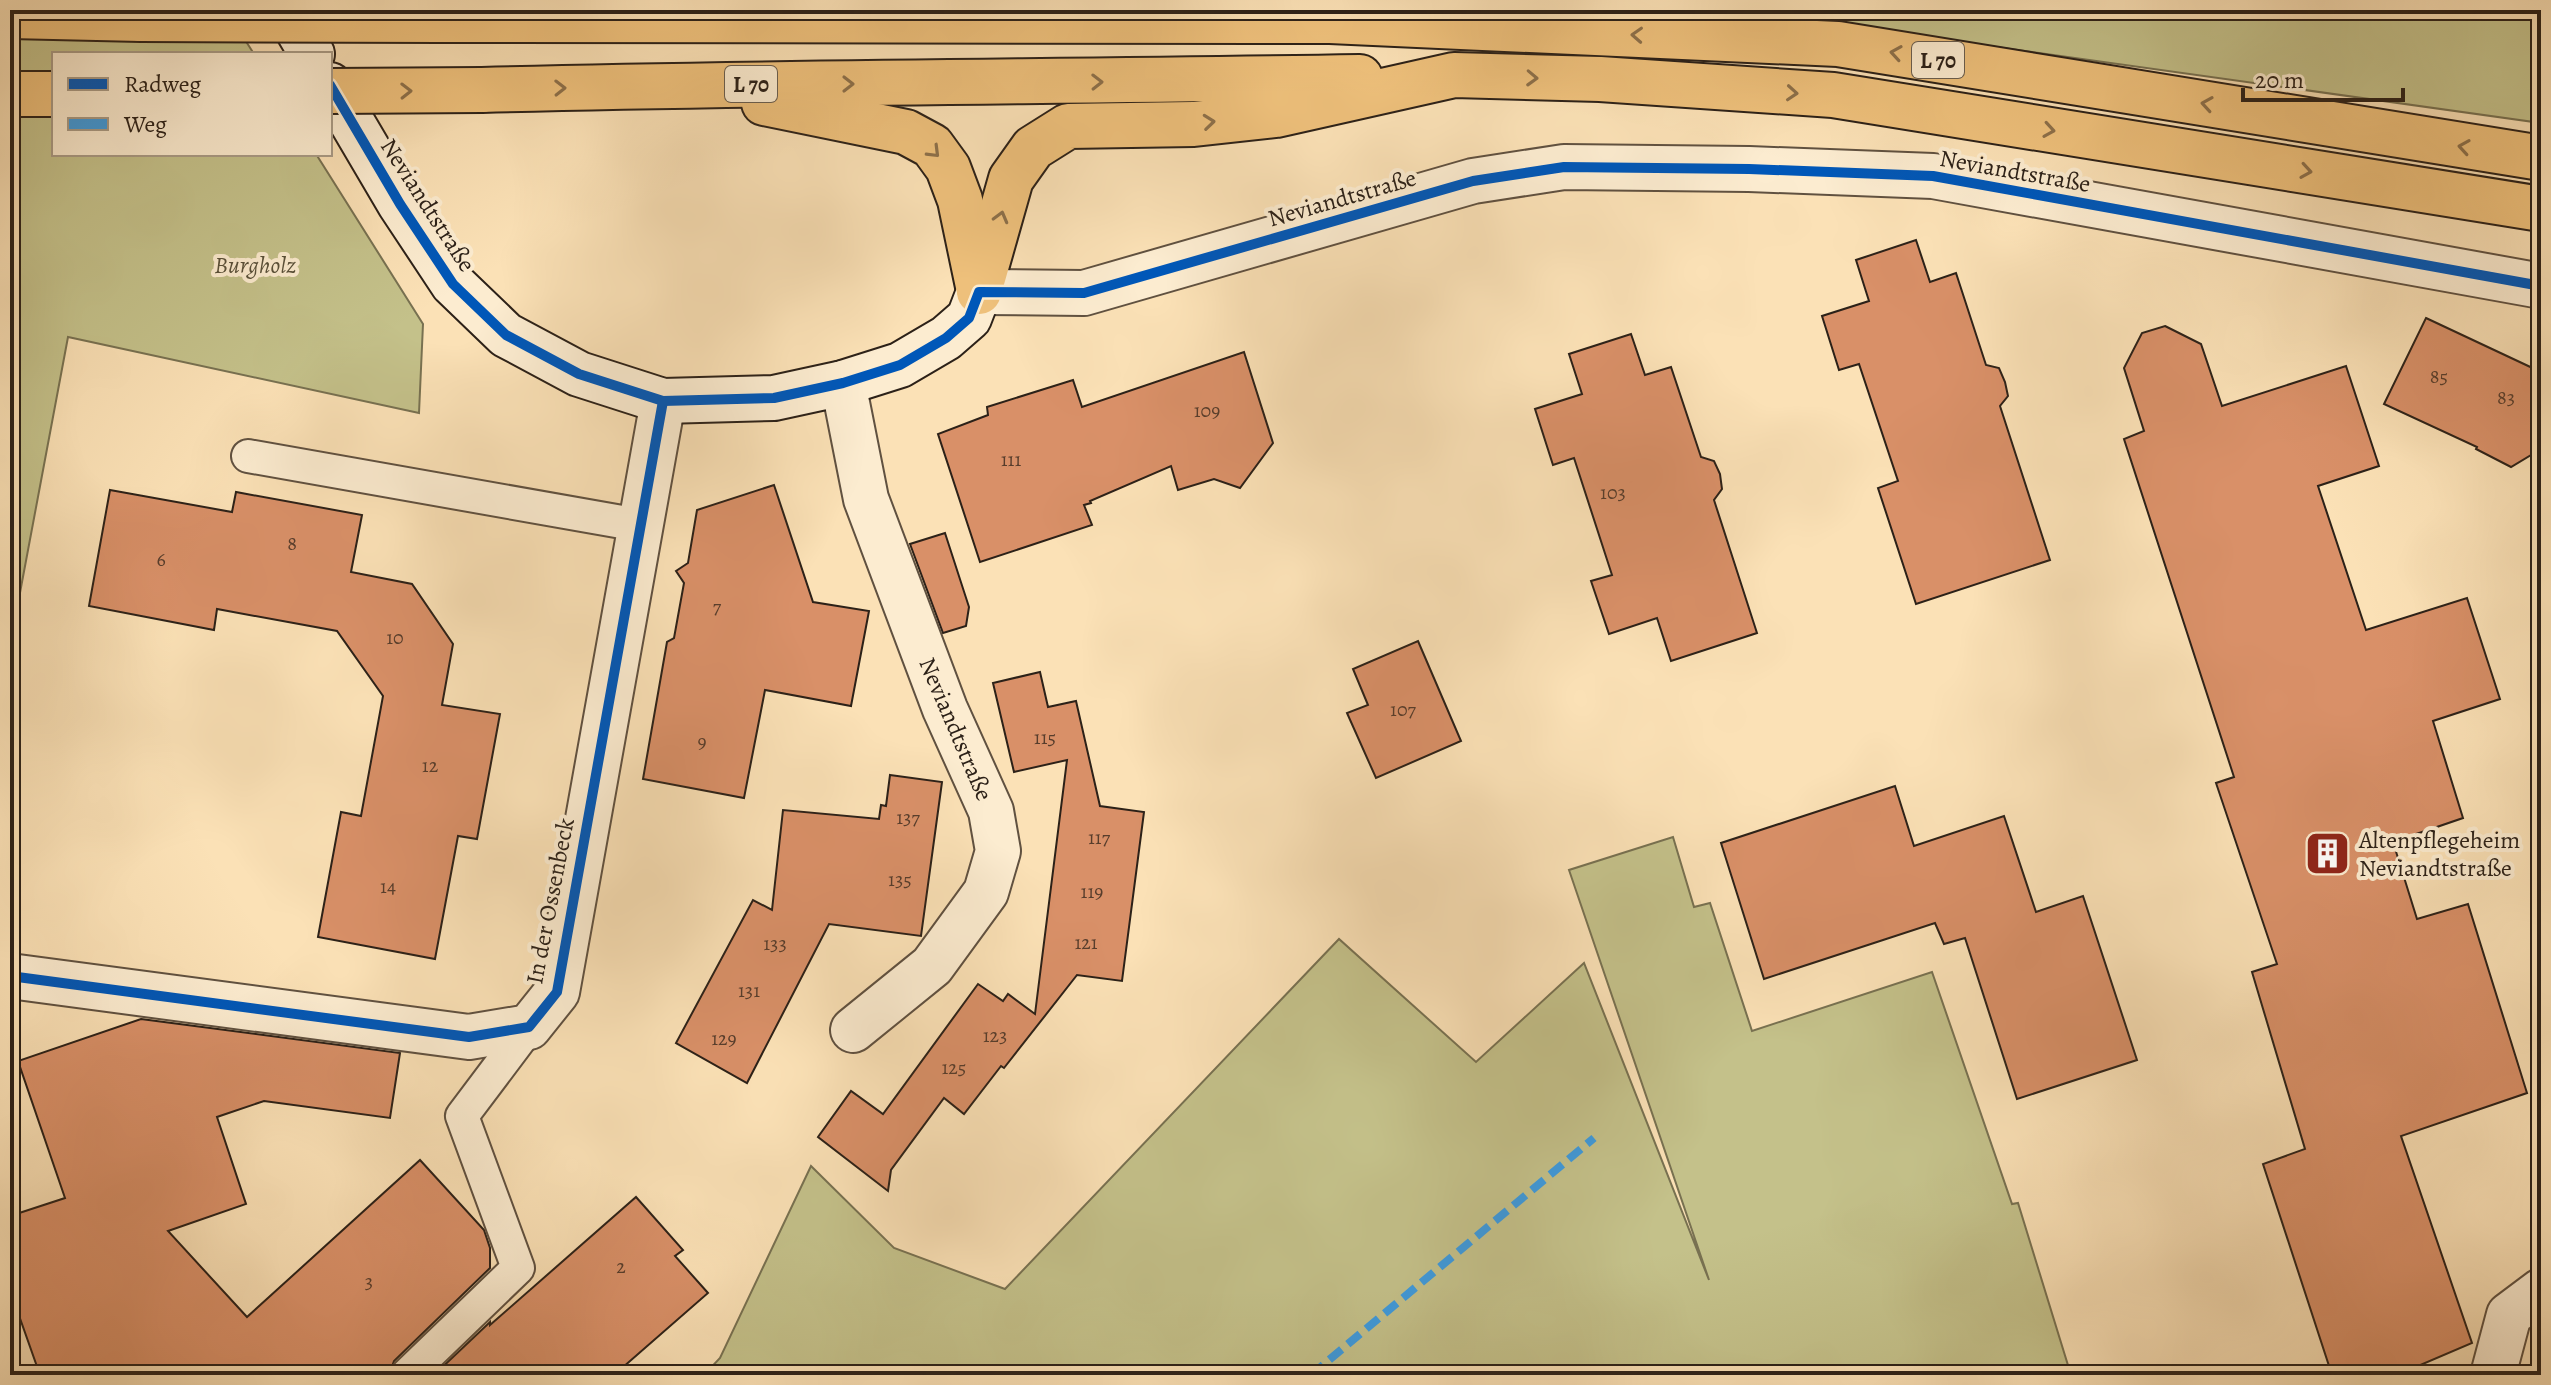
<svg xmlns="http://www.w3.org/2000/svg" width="2551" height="1385" font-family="Alegreya,serif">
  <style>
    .green { fill: #c4c18a; stroke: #787151; stroke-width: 2 }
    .building { fill: #d99068; stroke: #2c2118; stroke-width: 2 }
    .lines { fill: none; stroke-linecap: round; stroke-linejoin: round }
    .lane-casing { stroke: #605140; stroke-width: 36 }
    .street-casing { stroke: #605140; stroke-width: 48 }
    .secondary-casing { stroke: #2c2118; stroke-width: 48 }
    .highway-casing { stroke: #2c2118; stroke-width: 48 }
    .lane { stroke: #fcecd0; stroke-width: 32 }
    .street { stroke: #fcecd0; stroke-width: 44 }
    .secondary { stroke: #fcecd0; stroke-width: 44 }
    .highway { stroke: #eec07b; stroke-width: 44 }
    .highway-bridge-casing { stroke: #2c2118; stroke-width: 48; stroke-linecap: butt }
    .highway-bridge { stroke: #eec07b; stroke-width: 44 }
    .quiet { stroke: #3d9bdf; stroke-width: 8; stroke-dasharray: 16 8; stroke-linecap: butt }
    .cycleway-casing { stroke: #fcecd0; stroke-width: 15 }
    .cycleway { stroke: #0057b8; stroke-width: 10 }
    .oneway { stroke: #8d704a }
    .labels { text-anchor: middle; stroke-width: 8; stroke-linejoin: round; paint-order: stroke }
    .number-label { font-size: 20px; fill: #573d2c }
    .shield { fill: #fcecd0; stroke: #6a5e4f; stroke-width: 2 }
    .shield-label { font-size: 22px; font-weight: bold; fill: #2c2118 }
    .street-label { font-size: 24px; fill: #2c2118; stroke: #fcecd0 }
    .park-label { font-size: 24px; font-style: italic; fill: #5a513a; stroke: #fcecd0 }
    .poi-label { font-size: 24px; fill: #2c2118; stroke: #fcecd0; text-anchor: start }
  </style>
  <rect width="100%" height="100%" fill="#fbe1b6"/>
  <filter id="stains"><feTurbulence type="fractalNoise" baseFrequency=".0025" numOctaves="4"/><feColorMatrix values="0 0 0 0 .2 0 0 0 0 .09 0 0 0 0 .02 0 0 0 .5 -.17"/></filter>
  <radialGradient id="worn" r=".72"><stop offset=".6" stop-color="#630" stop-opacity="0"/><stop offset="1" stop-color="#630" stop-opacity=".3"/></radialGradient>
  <g class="green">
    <polygon points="10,10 226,10 254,54 54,54 54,154 316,154 423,324 419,413 68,337 10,646"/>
    <polygon points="1732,10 2541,10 2541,123"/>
    <polygon points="1673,837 1694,907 1710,903 1752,1031 1932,972 2012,1204 2018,1203 2071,1375 704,1375 720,1358 811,1166 894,1248 1005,1289 1339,939 1476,1062 1584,963 1709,1280 1569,870"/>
  </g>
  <g class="building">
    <polygon points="1916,240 1930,282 1956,273 1986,365 1999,368 2005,382 2008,396 2000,406 2050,560 1916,604 1878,488 1898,481 1859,364 1839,370 1822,316 1869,301 1856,260"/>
    <polygon points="2426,318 2541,372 2541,449 2511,467 2476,449 2477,447 2384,404"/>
    <polygon points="2165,326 2201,344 2222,406 2346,366 2379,466 2318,486 2366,630 2467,598 2500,699 2433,721 2463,818 2393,842 2417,919 2468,904 2527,1093 2401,1136 2472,1343 2397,1375 2332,1375 2263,1164 2305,1149 2252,972 2277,964 2216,783 2234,777 2124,439 2144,431 2124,368 2142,333"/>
    <polygon points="1631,334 1645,375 1671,367 1701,457 1714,461 1720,474 1722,489 1714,500 1757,633 1671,661 1657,618 1609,634 1591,581 1612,575 1574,458 1553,465 1535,409 1582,394 1569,354"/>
    <polygon points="1244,352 1273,443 1240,488 1214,479 1178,490 1171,466 1090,501 1091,503 1084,505 1092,525 980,562 938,434 988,415 987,407 1073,380 1082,407"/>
    <polygon points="774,485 813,602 869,611 851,706 765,690 744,798 643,779 667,642 674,638 684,583 676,571 688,563 697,510"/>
    <polygon points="110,490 232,512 236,492 362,515 351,572 412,584 453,644 442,705 500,714 477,839 458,836 435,959 318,937 341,812 361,816 383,696 337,631 217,609 214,630 89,606"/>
    <polygon points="945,533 969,607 966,626 943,633 910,544"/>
    <polygon points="1418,641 1461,741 1376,778 1347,713 1368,705 1353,669"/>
    <polygon points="1040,672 1048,707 1076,701 1100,806 1144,812 1122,981 1077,975 1004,1068 1001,1066 964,1114 944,1098 891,1170 888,1191 818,1137 851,1091 883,1114 978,984 1003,1001 1008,994 1035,1014 1067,760 1014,772 993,683"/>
    <polygon points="890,775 942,782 921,936 829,924 747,1083 676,1043 753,900 772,910 783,810 879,819 881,805 886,806"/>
    <polygon points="1895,786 1914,846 2004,816 2036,912 2083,896 2137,1060 2017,1099 1965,938 1944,944 1935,923 1764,979 1721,843"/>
    <polygon points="141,1019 400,1053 390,1118 264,1101 217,1117 246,1204 168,1231 247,1317 420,1160 484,1230 490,1248 490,1268 394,1361 389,1375 40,1375 10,1290 10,1216 65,1198 18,1061"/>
    <polygon points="636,1197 683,1250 675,1256 708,1293 614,1375 434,1375 490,1322 490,1325"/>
  </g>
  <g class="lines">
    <defs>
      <g id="lane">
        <polyline points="248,456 639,525"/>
        <polyline points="407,1375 518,1268 462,1116 529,1027"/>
      </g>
      <g id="street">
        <polyline points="979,292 1084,293 1473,181 1564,167 1749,169 1933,176 2541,286"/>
        <polyline points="843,383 866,499 945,709 991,811 998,851 986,892 932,966 853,1030"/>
        <polyline points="10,976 469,1037 529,1027 557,992 663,401"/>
        <polyline points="2493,1375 2509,1315 2541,1291"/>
      </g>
      <g id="secondary">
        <polyline points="286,10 312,54"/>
        <polyline points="330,85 400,204 453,284 506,335 579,374 663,401 774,398 843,383 900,365 946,338 969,318 979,292"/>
      </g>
      <g id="highway">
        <polyline points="10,16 141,19"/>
        <polyline points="442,20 1330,21 1838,44 2541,158"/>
        <path d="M482,90C775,82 1067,82 1360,77"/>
        <polyline points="10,94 54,94"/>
        <polyline points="764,103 906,132 932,146 948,168 960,200 978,286"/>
        <polyline points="979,292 1011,179 1033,148 1068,126 1194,124 1276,115 1454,75 1600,79 1833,95 2541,209"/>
      </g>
    </defs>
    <use href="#lane" class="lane-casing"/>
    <use href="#street" class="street-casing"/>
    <use href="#secondary" class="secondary-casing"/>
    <use href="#highway" class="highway-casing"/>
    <use href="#lane" class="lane"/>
    <use href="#street" class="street"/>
    <use href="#secondary" class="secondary"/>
    <use href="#highway" class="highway"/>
    <defs>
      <g id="highway-bridge">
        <polyline points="141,19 442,20"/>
        <polyline points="330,91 482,90"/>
      </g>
    </defs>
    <use href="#highway-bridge" class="highway-bridge-casing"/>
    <use href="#highway-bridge" class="highway-bridge"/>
    <polyline class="quiet" points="1311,1375 1594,1138"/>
    <defs>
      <g id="cycleway">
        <polyline points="330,85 400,204 453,284 506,335 579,374 663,401 774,398 843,383 900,365 946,338 969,318 979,292 1084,293 1473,181 1564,167 1749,169 1933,176 2541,286"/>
        <polyline points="10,976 469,1037 529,1027 557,992 663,401"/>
      </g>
    </defs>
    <use href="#cycleway" class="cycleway-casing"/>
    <use href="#cycleway" class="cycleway"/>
  </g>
  <defs><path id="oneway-chevron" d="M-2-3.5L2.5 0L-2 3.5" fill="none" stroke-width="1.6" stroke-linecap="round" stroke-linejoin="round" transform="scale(2)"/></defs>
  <g class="oneway">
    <use href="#oneway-chevron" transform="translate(1637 35) rotate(-177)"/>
    <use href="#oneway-chevron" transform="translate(1896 53) rotate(-171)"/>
    <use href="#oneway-chevron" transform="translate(1532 78) rotate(2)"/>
    <use href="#oneway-chevron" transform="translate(1097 82) rotate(-1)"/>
    <use href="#oneway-chevron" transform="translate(848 84)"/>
    <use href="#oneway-chevron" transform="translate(560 88) rotate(-1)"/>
    <use href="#oneway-chevron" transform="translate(406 91) rotate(-1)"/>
    <use href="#oneway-chevron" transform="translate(1792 93) rotate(4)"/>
    <use href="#oneway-chevron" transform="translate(2207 104) rotate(-171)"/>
    <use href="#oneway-chevron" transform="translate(1209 122) rotate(-6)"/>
    <use href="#oneway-chevron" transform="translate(2049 130) rotate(9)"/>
    <use href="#oneway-chevron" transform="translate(2464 147) rotate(-171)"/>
    <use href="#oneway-chevron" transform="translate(934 152) rotate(45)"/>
    <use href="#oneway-chevron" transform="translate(2306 171) rotate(9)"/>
    <use href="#oneway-chevron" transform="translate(1001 217) rotate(-75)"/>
  </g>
  <defs>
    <symbol id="building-square" viewBox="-11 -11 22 22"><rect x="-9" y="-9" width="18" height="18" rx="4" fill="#8f2418" stroke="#fcecd0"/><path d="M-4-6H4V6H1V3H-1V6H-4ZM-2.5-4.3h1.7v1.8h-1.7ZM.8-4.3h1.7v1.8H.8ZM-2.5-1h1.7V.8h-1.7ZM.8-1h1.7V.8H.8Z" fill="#fff"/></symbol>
  </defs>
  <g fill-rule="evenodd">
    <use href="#building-square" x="2302" y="828" width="51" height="51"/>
  </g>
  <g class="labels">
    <g class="number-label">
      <text x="2439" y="383">85</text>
      <text x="2506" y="404">83</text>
      <text x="1207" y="417">109</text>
      <text x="1011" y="466">111</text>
      <text x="1613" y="499">103</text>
      <text x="292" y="550">8</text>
      <text x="161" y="566">6</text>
      <text x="717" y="613">7</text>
      <text x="395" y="644">10</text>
      <text x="1403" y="716">107</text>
      <text x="1045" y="744">115</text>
      <text x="702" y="748">9</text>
      <text x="430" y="772">12</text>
      <text x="908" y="824">137</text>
      <text x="1099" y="844">117</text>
      <text x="900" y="886">135</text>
      <text x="388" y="893">14</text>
      <text x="1092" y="898">119</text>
      <text x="1086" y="949">121</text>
      <text x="775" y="950">133</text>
      <text x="749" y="997">131</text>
      <text x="995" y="1042">123</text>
      <text x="724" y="1045">129</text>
      <text x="954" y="1074">125</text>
      <text x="621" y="1273">2</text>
      <text x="369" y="1288">3</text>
    </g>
    <g class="shield">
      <rect x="1912" y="42" width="52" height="36" rx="6"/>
      <rect x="725" y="66" width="52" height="36" rx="6"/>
    </g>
    <g class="shield-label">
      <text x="1938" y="68">L 70</text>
      <text x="751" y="92">L 70</text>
    </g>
    <g class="street-label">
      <text transform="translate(2015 171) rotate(10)" y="8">Neviandtstraße</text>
      <text transform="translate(1342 198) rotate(-16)" y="8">Neviandtstraße</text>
      <text transform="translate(428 205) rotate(57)" y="8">Neviandtstraße</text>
      <text transform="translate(956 729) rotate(67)" y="8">Neviandtstraße</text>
      <text transform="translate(550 901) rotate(-79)" y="8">In der Ossenbeck</text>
    </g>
    <g class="park-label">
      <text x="255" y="273">Burgholz</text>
    </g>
    <g class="poi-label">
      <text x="2359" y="848">Altenpflegeheim<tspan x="2359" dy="28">Neviandtstraße</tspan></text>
    </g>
  </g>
  <rect width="2551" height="1385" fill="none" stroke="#fbe1b6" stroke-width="40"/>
  <rect x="12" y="12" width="2527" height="1361" fill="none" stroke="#2c2118" stroke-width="4"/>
  <rect x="20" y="20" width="2511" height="1345" fill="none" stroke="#2c2118" stroke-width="2"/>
  <rect x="52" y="52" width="280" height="104" fill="#fcecd0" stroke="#a99b86" stroke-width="2"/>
  <rect x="68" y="78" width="40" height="12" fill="#0057b8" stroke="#a99b86" stroke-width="2"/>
  <text x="124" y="92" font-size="24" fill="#2c2118">Radweg</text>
  <rect x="68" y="118" width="40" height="12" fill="#3d9bdf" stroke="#a99b86" stroke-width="2"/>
  <text x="124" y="132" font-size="24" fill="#2c2118">Weg</text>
  <path d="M2243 88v12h160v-12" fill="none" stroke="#2c2118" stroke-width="4"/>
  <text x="2255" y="88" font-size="24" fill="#2c2118" stroke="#fcecd0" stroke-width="6" paint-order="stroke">20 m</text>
  <rect width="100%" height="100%" filter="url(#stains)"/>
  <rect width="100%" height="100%" fill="url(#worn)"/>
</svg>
